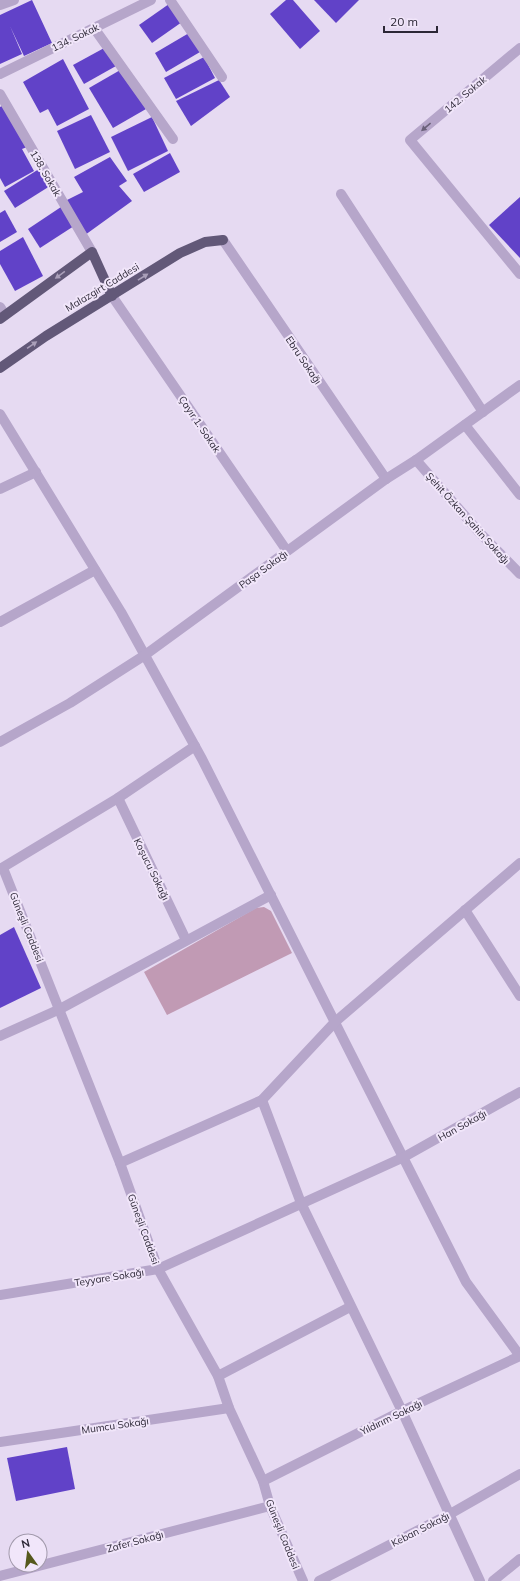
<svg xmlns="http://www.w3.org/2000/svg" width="520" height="1581" font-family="Mulish,sans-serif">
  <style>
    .green { fill: #c19ab4 }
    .building { fill: #6142c8 }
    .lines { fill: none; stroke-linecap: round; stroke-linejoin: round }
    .minor { stroke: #b6a6ca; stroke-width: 10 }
    .major { stroke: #625878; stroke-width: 10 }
    .oneway { fill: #6a6079 }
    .oneway2 { fill: #aa9fb9 }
    .labels { text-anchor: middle; stroke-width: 4; stroke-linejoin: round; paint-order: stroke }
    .street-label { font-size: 10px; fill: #2c2736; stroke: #f1e6fa }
  </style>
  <rect width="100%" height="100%" fill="#e6daf2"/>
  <polygon class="green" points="264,907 271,911 292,953 167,1015 144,972 256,908"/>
  <g class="building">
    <polygon points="32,0 52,43 24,56 10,26 22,54 0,64 0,15"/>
    <polygon points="286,0 293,0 320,31 300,49 270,14"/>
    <polygon points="314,0 359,0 336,23"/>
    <polygon points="169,4 182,22 152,43 139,25"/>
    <polygon points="189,33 200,52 166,72 155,53"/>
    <polygon points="106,47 116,66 84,84 73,65"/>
    <polygon points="204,57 215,78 176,99 164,78"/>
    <polygon points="63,59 89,109 57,126 48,109 40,113 23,82"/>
    <polygon points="122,69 146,109 113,128 89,88"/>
    <polygon points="219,80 230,97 191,126 176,101"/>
    <polygon points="4,105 27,147 22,149 34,171 5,187 0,178 0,107"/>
    <polygon points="91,115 110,152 75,169 57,131"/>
    <polygon points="152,117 168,151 128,171 111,137"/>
    <polygon points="170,153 180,172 144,192 133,174"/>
    <polygon points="110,157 127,181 119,186 132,201 85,235 65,201 83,192 74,177"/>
    <polygon points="39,169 50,186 15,208 4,191"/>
    <polygon points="520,197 520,258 489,225"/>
    <polygon points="61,207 74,226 40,248 28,229"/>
    <polygon points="5,210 17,232 0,242 0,213"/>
    <polygon points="23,237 43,276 15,291 0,264 0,251"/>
    <polygon points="14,927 41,988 0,1008 0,935"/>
    <polygon points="67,1447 75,1489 16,1501 7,1458"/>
  </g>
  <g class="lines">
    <g class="minor">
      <polyline points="170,0 222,77"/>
      <polyline points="0,5 14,0"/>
      <polyline points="94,28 173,139"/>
      <polyline points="520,48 410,140 520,274"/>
      <polyline points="0,74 151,0"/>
      <polyline points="0,94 92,252"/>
      <polyline points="341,194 483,412"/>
      <polyline points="223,240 386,479"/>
      <polyline points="112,296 287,551"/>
      <polyline points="0,307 5,315"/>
      <polyline points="0,414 121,612 202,759 466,1282 520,1356"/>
      <polyline points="465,425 520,495"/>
      <polyline points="416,460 479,532 520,574"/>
      <polyline points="0,489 36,472"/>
      <polyline points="0,622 95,570"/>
      <polyline points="0,742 70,703 145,655 386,479 416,460 520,385"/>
      <polyline points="118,798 186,940"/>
      <polyline points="3,868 120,1163 158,1269 218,1376 229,1408 263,1481 270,1506 303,1581"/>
      <polyline points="0,869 118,798 195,746"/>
      <polyline points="465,910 520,996"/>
      <polyline points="0,1036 60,1009 271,895"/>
      <polyline points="262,1100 301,1203 402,1411 480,1581"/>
      <polyline points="120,1163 262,1100 335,1022 520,863"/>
      <polyline points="0,1295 158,1269 404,1157 520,1092"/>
      <polyline points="218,1376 350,1307"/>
      <polyline points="0,1442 229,1408"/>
      <polyline points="263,1481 402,1411 520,1356"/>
      <polyline points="0,1576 270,1506"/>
      <polyline points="319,1581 450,1514 520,1474"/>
      <polyline points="493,1581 520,1559"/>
    </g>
    <g class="major">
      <polyline points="0,319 92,252 112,296"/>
      <polyline points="0,368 46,336 180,253 205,242 223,240"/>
    </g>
  </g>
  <defs><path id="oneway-solid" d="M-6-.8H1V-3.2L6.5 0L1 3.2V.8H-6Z"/></defs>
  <use class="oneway" href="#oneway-solid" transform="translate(426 127) rotate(140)"/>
  <g class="oneway2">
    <use href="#oneway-solid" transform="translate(60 275) rotate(144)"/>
    <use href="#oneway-solid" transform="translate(143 277) rotate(-32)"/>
    <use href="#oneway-solid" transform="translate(32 345) rotate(-35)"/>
  </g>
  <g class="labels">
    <g class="street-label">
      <text transform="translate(75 37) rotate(-26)" y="4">134. Sokak</text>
      <text transform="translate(465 94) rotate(-40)" y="4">142. Sokak</text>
      <text transform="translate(46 173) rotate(60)" y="4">138. Sokak</text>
      <text transform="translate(102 287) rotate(-31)" y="4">Malazgirt Caddesi</text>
      <text transform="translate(304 360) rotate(56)" y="4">Ebru Sokağı</text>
      <text transform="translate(200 424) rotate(56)" y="4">Çayır 1. Sokak</text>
      <text transform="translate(468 518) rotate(48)" y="4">Şehit Özkan Şahin Sokağı</text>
      <text transform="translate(263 569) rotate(-36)" y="4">Paşa Sokağı</text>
      <text transform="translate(152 869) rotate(64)" y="4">Koşucu Sokağı</text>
      <text transform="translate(27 927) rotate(68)" y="4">Güneşli Caddesi</text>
      <text transform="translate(462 1125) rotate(-29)" y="4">Han Sokağı</text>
      <text transform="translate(144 1229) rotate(70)" y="4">Güneşli Caddesi</text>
      <text transform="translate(109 1277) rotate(-9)" y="4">Teyyare Sokağı</text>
      <text transform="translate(391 1417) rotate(-26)" y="4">Yıldırım Sokağı</text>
      <text transform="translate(115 1425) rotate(-8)" y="4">Mumcu Sokağı</text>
      <text transform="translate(420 1529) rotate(-27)" y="4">Keban Sokağı</text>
      <text transform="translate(283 1534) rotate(68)" y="4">Güneşli Caddesi</text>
      <text transform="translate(135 1541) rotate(-15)" y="4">Zafer Sokağı</text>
    </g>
  </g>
  <g transform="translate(28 1553) rotate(346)"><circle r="19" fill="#f1e6fa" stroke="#a29aac"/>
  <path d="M0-3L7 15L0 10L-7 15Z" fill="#55581c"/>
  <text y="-6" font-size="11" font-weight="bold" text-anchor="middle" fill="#2c2736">N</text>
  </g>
  <path d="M384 26v6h53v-6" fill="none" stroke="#2c2736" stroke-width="2"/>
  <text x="390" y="26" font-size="12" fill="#2c2736" stroke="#f1e6fa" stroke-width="3" paint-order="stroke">20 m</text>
</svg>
